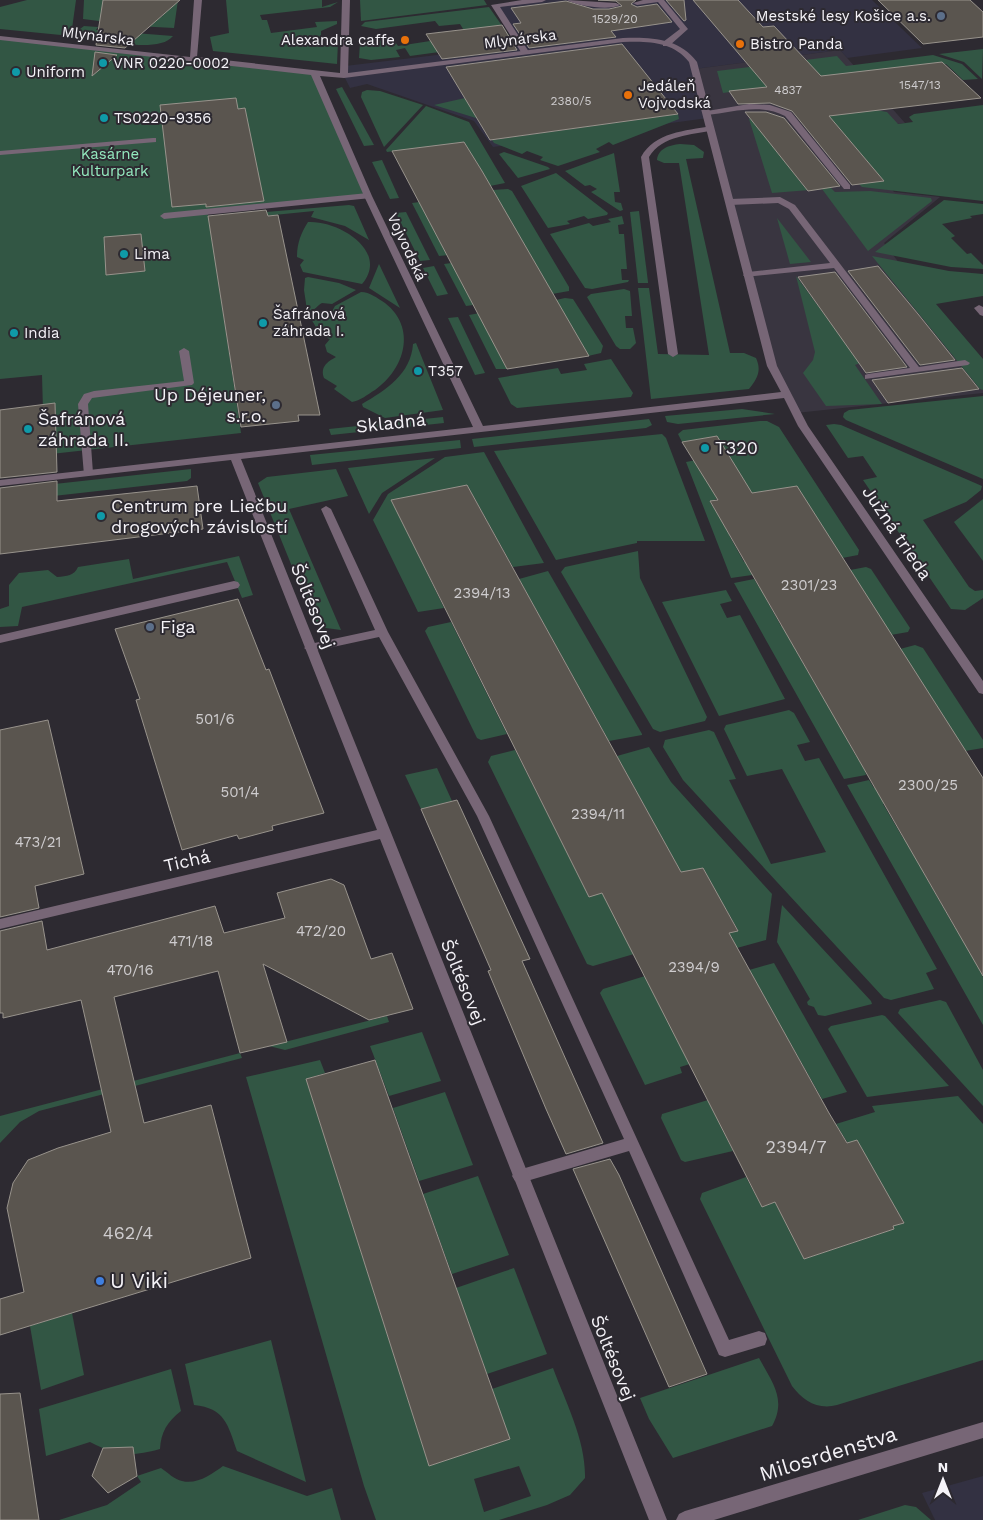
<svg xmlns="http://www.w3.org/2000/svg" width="983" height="1520" font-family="'Work Sans',sans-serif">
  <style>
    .commercial { fill: #333142 }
    .built { fill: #393540 }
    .green { fill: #325644; fill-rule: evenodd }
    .building { fill: #5a554f; stroke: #98938c }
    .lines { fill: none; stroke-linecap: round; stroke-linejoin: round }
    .service { fill: #776676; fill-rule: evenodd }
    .minor { fill: #776676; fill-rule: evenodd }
    .service-dot { fill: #5c6f8a; stroke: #2d2a31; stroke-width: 2 }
    .food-dot { fill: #e8710a; stroke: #2d2a31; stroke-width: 2 }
    .culture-dot { fill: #0f9aa8; stroke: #2d2a31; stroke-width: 2 }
    .shop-dot { fill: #3f7fe0; stroke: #2d2a31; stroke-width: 2 }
    .labels { text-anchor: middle; stroke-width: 4; stroke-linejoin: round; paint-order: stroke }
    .far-number-label { font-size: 12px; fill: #ceccce }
    .far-poi-label { font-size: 15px; fill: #f5f3f8; stroke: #2d2a31; text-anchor: start }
    .far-street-label { font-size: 15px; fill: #f5f3f8; stroke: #2d2a31 }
    .far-park-label { font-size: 15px; fill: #94eabf; stroke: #2d2a31 }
    .number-label { font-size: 15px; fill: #ceccce }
    .poi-label { font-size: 18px; fill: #f5f3f8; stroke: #2d2a31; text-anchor: start }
    .street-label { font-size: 18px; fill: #f5f3f8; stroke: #2d2a31 }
    .near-number-label { font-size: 18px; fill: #ceccce }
    .near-poi-label { font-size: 21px; fill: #f5f3f8; stroke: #2d2a31; text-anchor: start }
    .near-street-label { font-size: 21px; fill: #f5f3f8; stroke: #2d2a31 }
  </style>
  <rect width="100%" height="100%" fill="#2d2a31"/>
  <g class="commercial">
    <polygon points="542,0 571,0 584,3 616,5 660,0 872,0 922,48 847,58 840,50 695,69 708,118 493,147 474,121 367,84 350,88 344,76 345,66 520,45 495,5"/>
    <polygon points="983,1476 983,1520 935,1520 922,1493"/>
  </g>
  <polygon class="built" points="840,50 905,123 841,131 894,192 940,197 884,243 983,374 983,393 796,413 772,366 695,69"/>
  <g class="green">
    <polygon points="27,0 76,0 71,36 0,29 0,7"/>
    <polygon points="84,0 103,0 122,24 83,19"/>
    <polygon points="178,0 174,28 136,26 163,16 163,11"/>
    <polygon points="226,0 322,0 322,7 338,2 330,7 260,15 262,20 267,20 271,33 317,27 315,22 337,21 337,24 321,31 321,47 338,42 337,64 213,51 210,37 229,33"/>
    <polygon points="360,0 484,0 487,5 361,21"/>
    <polygon points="489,7 514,43 466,49 465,32 460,24 439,26 435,21 376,29 361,26 365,22"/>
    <path d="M84,26L98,27L96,30L173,36C159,54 104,40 82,38L79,36L80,29Z"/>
    <polygon points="438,30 454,50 410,56 405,48 396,50 400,57 371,60 359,58 360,43 393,39 398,46 443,39"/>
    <polygon points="0,38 315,74 368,196 208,212 208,217 349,205 354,206 369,240 345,226 311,217 314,211 233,219 209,218 241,433 42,455 56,447 56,410 43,411 42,375 0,379"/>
    <polygon points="983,49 982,79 964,62 939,54"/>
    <polygon points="933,55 962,64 978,79 963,80 946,64 920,67 918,65 723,93 717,71 837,56 846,66"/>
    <polygon points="342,87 374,145 364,146 336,89"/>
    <polygon points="367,90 380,91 423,105 384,147 361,97 362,92"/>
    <polygon points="465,98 479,119 434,105"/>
    <polygon points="833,102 887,112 898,124 913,122 909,117 914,114 983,105 983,201 862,187 859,184 883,180 827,114"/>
    <polygon points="426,106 469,122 505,183 490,186 476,161 470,162 464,142 387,152 386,150"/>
    <polygon points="678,114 679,119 613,145 609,142 596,149 600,152 558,166 540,160 543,157 527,151 522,154 494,143 492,140"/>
    <polygon points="756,117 758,126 805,188 829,186 835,192 870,191 931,198 932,201 868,251 822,189 772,193 749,119"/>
    <path d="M680,144L694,145L704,152L703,158L686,159L730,353H744L756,358C762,371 757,379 749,389L651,399L638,288H649L658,354L709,355L679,163H664L657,160C658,149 669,145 680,144Z"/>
    <polygon points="504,152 548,167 550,169 518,178 499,154"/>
    <polygon points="614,153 620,192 614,192 615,202 621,203 623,210 620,211 591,192 597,189 590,185 585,186 565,171"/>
    <polygon points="382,160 399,198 390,199 372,162"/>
    <polygon points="556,173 608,213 607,215 588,219 584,216 567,221 570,224 548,228 521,186"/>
    <polygon points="508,189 512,191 569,287 569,291 552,294 492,190"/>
    <polygon points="944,200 983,204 983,214 970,216 972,218 942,224 955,236 951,238 967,254 971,253 983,265 983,269 951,267 875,252"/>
    <polygon points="427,201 449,255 439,256 412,203"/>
    <polygon points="639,211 648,282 648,283 638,283 630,212"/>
    <polygon points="406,212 430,260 420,261 396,213"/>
    <polygon points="622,216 624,224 618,225 619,234 624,234 627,269 621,269 622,280 629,280 628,282 592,289 585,288 550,234 589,223 593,226 611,222 608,219"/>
    <polygon points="777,218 811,262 790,264"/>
    <path d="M308,222C338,220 390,251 362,284L303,272L300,265L304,260L297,257C297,243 301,233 308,222Z"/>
    <polygon points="872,256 949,271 983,274 983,296 936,304 983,359 983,390 980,389"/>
    <polygon points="459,262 481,304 466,306 444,264"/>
    <polygon points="379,264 400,308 369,288"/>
    <polygon points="434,266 448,294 437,296 423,268"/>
    <polygon points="796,276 860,363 855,365 882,404 826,406 803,373 813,360 815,352"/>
    <path d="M308,277L339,283L356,290L332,304L322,303C316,306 315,312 307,310L304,290L305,278Z"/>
    <polygon points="624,289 630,291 632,316 625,316 626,328 633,328 636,343 630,349 620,349 616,346 587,297 591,294"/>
    <path d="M361,292C370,292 377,298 385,303C417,328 405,369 375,390C368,394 360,401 352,402L334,389L337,386L324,378C320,367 327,362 336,357L327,352L325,345L330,339C320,337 315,325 310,317L331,313L335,306Z"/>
    <polygon points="565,298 573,299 603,346 601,353 588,356 556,300"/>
    <polygon points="485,312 507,369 496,369 469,315"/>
    <polygon points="458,317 485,373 475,375 448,318"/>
    <path d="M416,343L443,410L385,418L363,407L362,404C386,390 411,374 413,344Z"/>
    <polygon points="611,359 633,393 631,397 517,408 511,404 498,378 558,368 561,374 587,370 584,364"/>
    <polygon points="983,396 983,479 846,420 843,417 844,413 849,410"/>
    <polygon points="742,409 775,414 678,424 667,422 665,416"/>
    <polygon points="443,417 444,423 331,435 329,429"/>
    <polygon points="649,419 652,425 646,428 474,447 472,439"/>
    <polygon points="760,421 767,421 779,427 859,550 858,555 837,559 791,487 716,499 710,502 717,513 722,513 730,537 744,562 750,561 756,571 751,573 752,575 731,578 686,462 727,454 717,436 682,442 678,434 683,430"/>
    <polygon points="834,424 841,425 982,486 981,490 966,502 923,520 969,587 975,591 983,590 983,598 965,610 951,609 863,480 877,477 863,456 848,458 826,425"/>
    <polygon points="662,434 666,438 705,541 637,541 637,543 556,560 494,451"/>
    <polygon points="460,440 461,448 312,465 310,455"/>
    <polygon points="484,452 544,563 513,567 467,485 392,500 444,608 418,612 373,520 388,494 445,457"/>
    <polygon points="435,458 382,493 369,514 348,468"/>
    <polygon points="191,469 191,478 187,481 0,502 0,490"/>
    <polygon points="336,469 348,496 289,509 341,630 326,628 315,623 258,483 267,477"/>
    <polygon points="983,499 983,561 954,522"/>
    <polygon points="638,551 640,578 707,717 705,721 660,732 653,729 561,572 565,567"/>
    <path d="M239,556L253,595L242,598L227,562L22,607L18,626L0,627V609L9,606V585L19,573L48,570L57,577C67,576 74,576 78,567L129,559L133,579Z"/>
    <polygon points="866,567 871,569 910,628 908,632 885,636 845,571"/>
    <polygon points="548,571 642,734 642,735 609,741 519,579"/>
    <polygon points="754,579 759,587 765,586 766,599 781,626 787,625 803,651 797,653 822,696 828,695 839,725 856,756 863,755 871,770 865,771 866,775 844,779 734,583"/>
    <polygon points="726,590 732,601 720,604 727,618 740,615 785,699 719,716 662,602"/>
    <polygon points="451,622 507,734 481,740 477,738 425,631 428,627"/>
    <polygon points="915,645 923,648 983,740 983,748 959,752 900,649"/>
    <polygon points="789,710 794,713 810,742 797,745 805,761 819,758 937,969 926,973 934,989 891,1000 884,998 683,780 663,747 665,740 709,730 714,732 736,779 729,780 771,864 826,852 782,769 747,776 724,729 726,725"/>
    <polygon points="649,747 671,782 772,894 766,940 737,948 729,933 738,930 726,909 716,911 714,888 703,868 681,872 617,756"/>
    <polygon points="515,750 589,896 615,890 634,954 593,966 587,964 488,762 491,756"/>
    <polygon points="437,768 452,801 421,809 405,775"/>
    <polygon points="869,780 874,788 881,787 890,802 883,804 903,838 910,836 929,870 923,872 955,928 962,926 983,977 983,1025 847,785"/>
    <polygon points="782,905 871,1001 872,1004 825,1016 818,1015 814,1007 808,1005 807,1002 810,999 777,942"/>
    <polygon points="774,963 847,1092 822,1099 749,970"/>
    <polygon points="645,976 690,1064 680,1067 682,1073 645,1085 600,993 603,989"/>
    <polygon points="940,1000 946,1002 983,1070 983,1106 898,1013 900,1009"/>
    <polygon points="882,1015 885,1016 949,1086 867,1097 828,1029 831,1026"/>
    <polygon points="387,1016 389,1022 285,1050 269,1046"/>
    <polygon points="422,1032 441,1081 389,1096 370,1046"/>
    <polygon points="240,1053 242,1058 39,1111 20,1122 0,1143 0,1116"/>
    <path d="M320,1060L325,1073L306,1079L429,1466L492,1389L553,1368C566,1403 586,1441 585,1478L570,1495L547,1505L499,1520H376L364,1486L246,1077ZM519,1466L531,1496L484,1512L474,1479Z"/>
    <polygon points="445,1092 473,1165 419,1181 393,1108"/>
    <path d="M958,1096L983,1124V1360L837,1405C818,1410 803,1401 792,1386L700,1199L702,1193L746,1177L762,1207L775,1202L804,1259L894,1229L893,1226L904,1222C883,1187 856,1159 836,1124L875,1112L872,1106Z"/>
    <polygon points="708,1100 733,1151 685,1162 681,1160 661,1118 662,1114"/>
    <polygon points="478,1176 509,1255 452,1274 423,1194"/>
    <polygon points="514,1268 547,1354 487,1374 456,1288"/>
    <polygon points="72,1313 84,1375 41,1390 30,1326"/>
    <path d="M271,1340L306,1482L237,1451C228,1425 225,1408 194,1405L185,1364Z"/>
    <path d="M759,1358C772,1382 787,1399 772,1426L673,1458L649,1419L640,1398Z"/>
    <path d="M171,1369L181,1411C167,1422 161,1432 160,1449C130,1457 118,1456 90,1442L46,1456L39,1409Z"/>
    <path d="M223,1466L307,1496L332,1488L341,1520H59L107,1505L141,1482L137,1476L161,1468C167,1472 175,1480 182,1481C197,1485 212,1474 223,1466Z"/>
    <polygon points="905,1505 916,1507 931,1520 858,1520"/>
  </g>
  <g class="building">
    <polygon points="103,0 180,0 125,48 96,45"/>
    <polygon points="598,0 636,0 631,4 637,7 657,4 672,22 611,31 616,37 529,48 513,24 521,23 511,8 566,1 593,9 609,9 622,6 616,1"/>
    <polygon points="666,0 684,0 686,20 684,21"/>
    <polygon points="693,0 738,0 763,27 774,26 821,76 942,62 981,98 829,116 884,181 852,185 792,111 770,103 738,104 729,91 767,87"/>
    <polygon points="878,0 970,0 983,12 983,37 923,44"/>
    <polygon points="502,25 517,50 442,59 426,34"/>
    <polygon points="622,44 678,114 490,140 446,67"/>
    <polygon points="95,52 117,55 92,76"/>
    <polygon points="236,98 238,109 245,108 264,201 206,207 206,204 172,207 160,105"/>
    <polygon points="745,112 766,112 784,118 840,186 808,191"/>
    <polygon points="464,142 482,171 589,356 507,369 392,151"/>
    <polygon points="266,210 268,216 278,215 320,415 298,415 299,421 241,427 208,216"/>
    <polygon points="141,234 145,271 106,275 104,237"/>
    <polygon points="878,266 918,314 955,360 920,365 848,271"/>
    <polygon points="835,272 907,367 866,373 798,277"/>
    <polygon points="962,368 979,389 888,403 872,380"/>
    <polygon points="55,403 57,472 0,478 0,410"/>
    <polygon points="717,436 752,493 797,486 983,778 983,976 710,501 718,500 682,442"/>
    <polygon points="57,481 57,501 197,486 203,529 0,554 0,488"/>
    <polygon points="467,485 681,872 703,868 738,931 729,933 829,1113 847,1143 857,1140 904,1223 893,1226 894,1229 804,1259 775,1202 762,1207 602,893 589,897 391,500"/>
    <polygon points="238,599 266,670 269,669 324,813 272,826 273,830 239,839 237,835 182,850 136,700 140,699 115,629"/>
    <polygon points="48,720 84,874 35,886 39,908 0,917 0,730"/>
    <polygon points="457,800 530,959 522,961 603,1143 566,1154 546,1109 488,971 491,970 421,809"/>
    <polygon points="331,879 344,885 371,959 392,953 413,1009 369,1020 263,964 287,1042 240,1053 218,971 114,997 144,1123 211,1105 251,1258 0,1335 0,1299 24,1292 7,1208 13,1183 28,1160 58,1148 111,1132 81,1000 3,1018 3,1013 0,1013 0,931 42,921 47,950 215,906 224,933 285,918 277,893"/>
    <polygon points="375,1060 510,1439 429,1466 306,1079"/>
    <polygon points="610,1159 619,1175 707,1374 669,1387 573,1169"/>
    <polygon points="20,1393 39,1520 0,1520 0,1394"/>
    <polygon points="133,1447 137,1476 108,1493 92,1476 103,1448"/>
  </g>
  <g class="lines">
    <g class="service">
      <polygon points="522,0 546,0 542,2 500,7 529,52 525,54 521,52 491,5"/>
      <path d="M567,0L616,3L620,5C610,11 577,6 567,0Z"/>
      <polygon points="643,0 664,0 688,29 669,46 663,46 663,42 680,29 658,2 637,5 633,3"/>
      <path d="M749,104L770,105L791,112L850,185V189H844L785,116C761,103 733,112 707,115L703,113L707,111Z"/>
      <path d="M711,126H714V130C692,135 662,135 649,157L678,354L673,357L668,354L641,157C655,132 685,131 711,126Z"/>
      <polygon points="153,138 156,138 156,142 0,155 0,151"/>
      <polygon points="368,193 371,194 371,198 164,219 160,216 164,213"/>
      <polygon points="780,197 795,205 919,367 965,360 970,363 968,365 865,379 865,375 868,374 910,368 834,268 745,277 743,275 748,272 830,263 789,209 778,203 730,205 726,202 730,199"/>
      <polygon points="979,305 983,307 983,316 980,315 974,308"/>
      <polygon points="184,348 189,351 194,383 192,385 92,398 88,404 93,473 92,475 84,475 78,404 84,394 94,391 184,381 179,351"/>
      <polygon points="326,506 331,509 388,632 489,816 729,1340 759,1331 765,1333 767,1339 765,1345 725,1357 719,1355 629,1151 520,1183 515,1181 512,1176 515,1171 624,1139 477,816 379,637 310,652 304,648 310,644 375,630 321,509"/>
      <polygon points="234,581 238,582 240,585 238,588 0,643 0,635"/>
    </g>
    <g class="minor">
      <path d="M194,0H202L197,57L340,73L342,0H350L348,73L623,38C651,37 679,38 697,62L777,366L808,426L983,681V694L979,693L798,426L784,398L241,459L667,1520H649L380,839L0,929V919L377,830L231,460L0,486V480L473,427L364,196L311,75L196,62L193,63L189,61L0,40V36L190,57ZM623,42C647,41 673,41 689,62L767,366L781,392L483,426L372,196L320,76L344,78Z"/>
      <polygon points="983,1422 983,1438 714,1520 676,1520 679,1514 685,1511"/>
    </g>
  </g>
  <g class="service-dot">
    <circle cx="941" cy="16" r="5"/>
    <circle cx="276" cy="405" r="5"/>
    <circle cx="150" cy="627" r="5"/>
  </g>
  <g class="food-dot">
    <circle cx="405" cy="40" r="5"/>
    <circle cx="740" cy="44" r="5"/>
    <circle cx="628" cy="95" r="5"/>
  </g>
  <g class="culture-dot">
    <circle cx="103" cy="63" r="5"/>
    <circle cx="16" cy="72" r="5"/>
    <circle cx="104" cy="118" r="5"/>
    <circle cx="124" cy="254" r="5"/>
    <circle cx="263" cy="323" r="5"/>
    <circle cx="14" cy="333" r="5"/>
    <circle cx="418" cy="371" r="5"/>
    <circle cx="28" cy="429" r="5"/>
    <circle cx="705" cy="448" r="5"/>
    <circle cx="101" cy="516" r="5"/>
  </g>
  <circle class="shop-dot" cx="100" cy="1281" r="5"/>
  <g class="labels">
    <g class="far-number-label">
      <text x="615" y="23">1529/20</text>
      <text x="920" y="89">1547/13</text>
      <text x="788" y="94">4837</text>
      <text x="571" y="105">2380/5</text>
    </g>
    <g class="far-poi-label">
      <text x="931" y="21" text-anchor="end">Mestské lesy Košice a.s.</text>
      <text x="395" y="45" text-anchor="end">Alexandra caffe</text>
      <text x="750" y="49">Bistro Panda</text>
      <text x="113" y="68">VNR 0220-0002</text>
      <text x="26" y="77">Uniform</text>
      <text x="638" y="91">Jedáleň<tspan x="638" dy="17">Vojvodská</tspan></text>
      <text x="114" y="123">TS0220-9356</text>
      <text x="134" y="259">Lima</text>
      <text x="273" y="319">Šafránová<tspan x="273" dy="17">záhrada I.</tspan></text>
      <text x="24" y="338">India</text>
      <text x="428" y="376">T357</text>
    </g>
    <g class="far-street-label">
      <text transform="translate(98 36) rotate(7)" y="5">Mlynárska</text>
      <text transform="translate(520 39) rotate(-7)" y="5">Mlynárska</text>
      <text transform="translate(407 247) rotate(65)" y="5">Vojvodská</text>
    </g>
    <g class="far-park-label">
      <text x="110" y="159">Kasárne<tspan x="110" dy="17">Kulturpark</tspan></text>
    </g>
    <g class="number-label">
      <text x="809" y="590">2301/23</text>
      <text x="482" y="598">2394/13</text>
      <text x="215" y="724">501/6</text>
      <text x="928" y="790">2300/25</text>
      <text x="240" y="797">501/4</text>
      <text x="598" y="819">2394/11</text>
      <text x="38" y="847">473/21</text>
      <text x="321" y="936">472/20</text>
      <text x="191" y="946">471/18</text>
      <text x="694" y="972">2394/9</text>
      <text x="130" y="975">470/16</text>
    </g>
    <g class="poi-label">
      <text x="266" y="401" text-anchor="end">Up Déjeuner,<tspan x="266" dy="21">s.r.o.</tspan></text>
      <text x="38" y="425">Šafránová<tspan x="38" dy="21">záhrada II.</tspan></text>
      <text x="715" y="454">T320</text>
      <text x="111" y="512">Centrum pre Liečbu<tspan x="111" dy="21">drogových závislostí</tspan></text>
      <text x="160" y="633">Figa</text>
    </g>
    <g class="street-label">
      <text transform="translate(391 423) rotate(-6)" y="6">Skladná</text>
      <text transform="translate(897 533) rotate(56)" y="6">Južná trieda</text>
      <text transform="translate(313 606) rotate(68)" y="6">Šoltésovej</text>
      <text transform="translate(187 861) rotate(-13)" y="6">Tichá</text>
      <text transform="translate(463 982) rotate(68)" y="6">Šoltésovej</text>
      <text transform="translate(613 1358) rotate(68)" y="6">Šoltésovej</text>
    </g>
    <g class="near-number-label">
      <text x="796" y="1153">2394/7</text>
      <text x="128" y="1239">462/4</text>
    </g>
    <g class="near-poi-label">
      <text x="110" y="1288">U Viki</text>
    </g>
    <g class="near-street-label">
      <text transform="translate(828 1454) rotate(-17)" y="7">Milosrdenstva</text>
    </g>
  </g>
  <g transform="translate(943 1480)" stroke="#2d2a31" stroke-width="4" paint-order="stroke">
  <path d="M0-4L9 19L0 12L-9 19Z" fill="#f5f3f8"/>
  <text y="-8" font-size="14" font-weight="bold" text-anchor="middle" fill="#f5f3f8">N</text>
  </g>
</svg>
